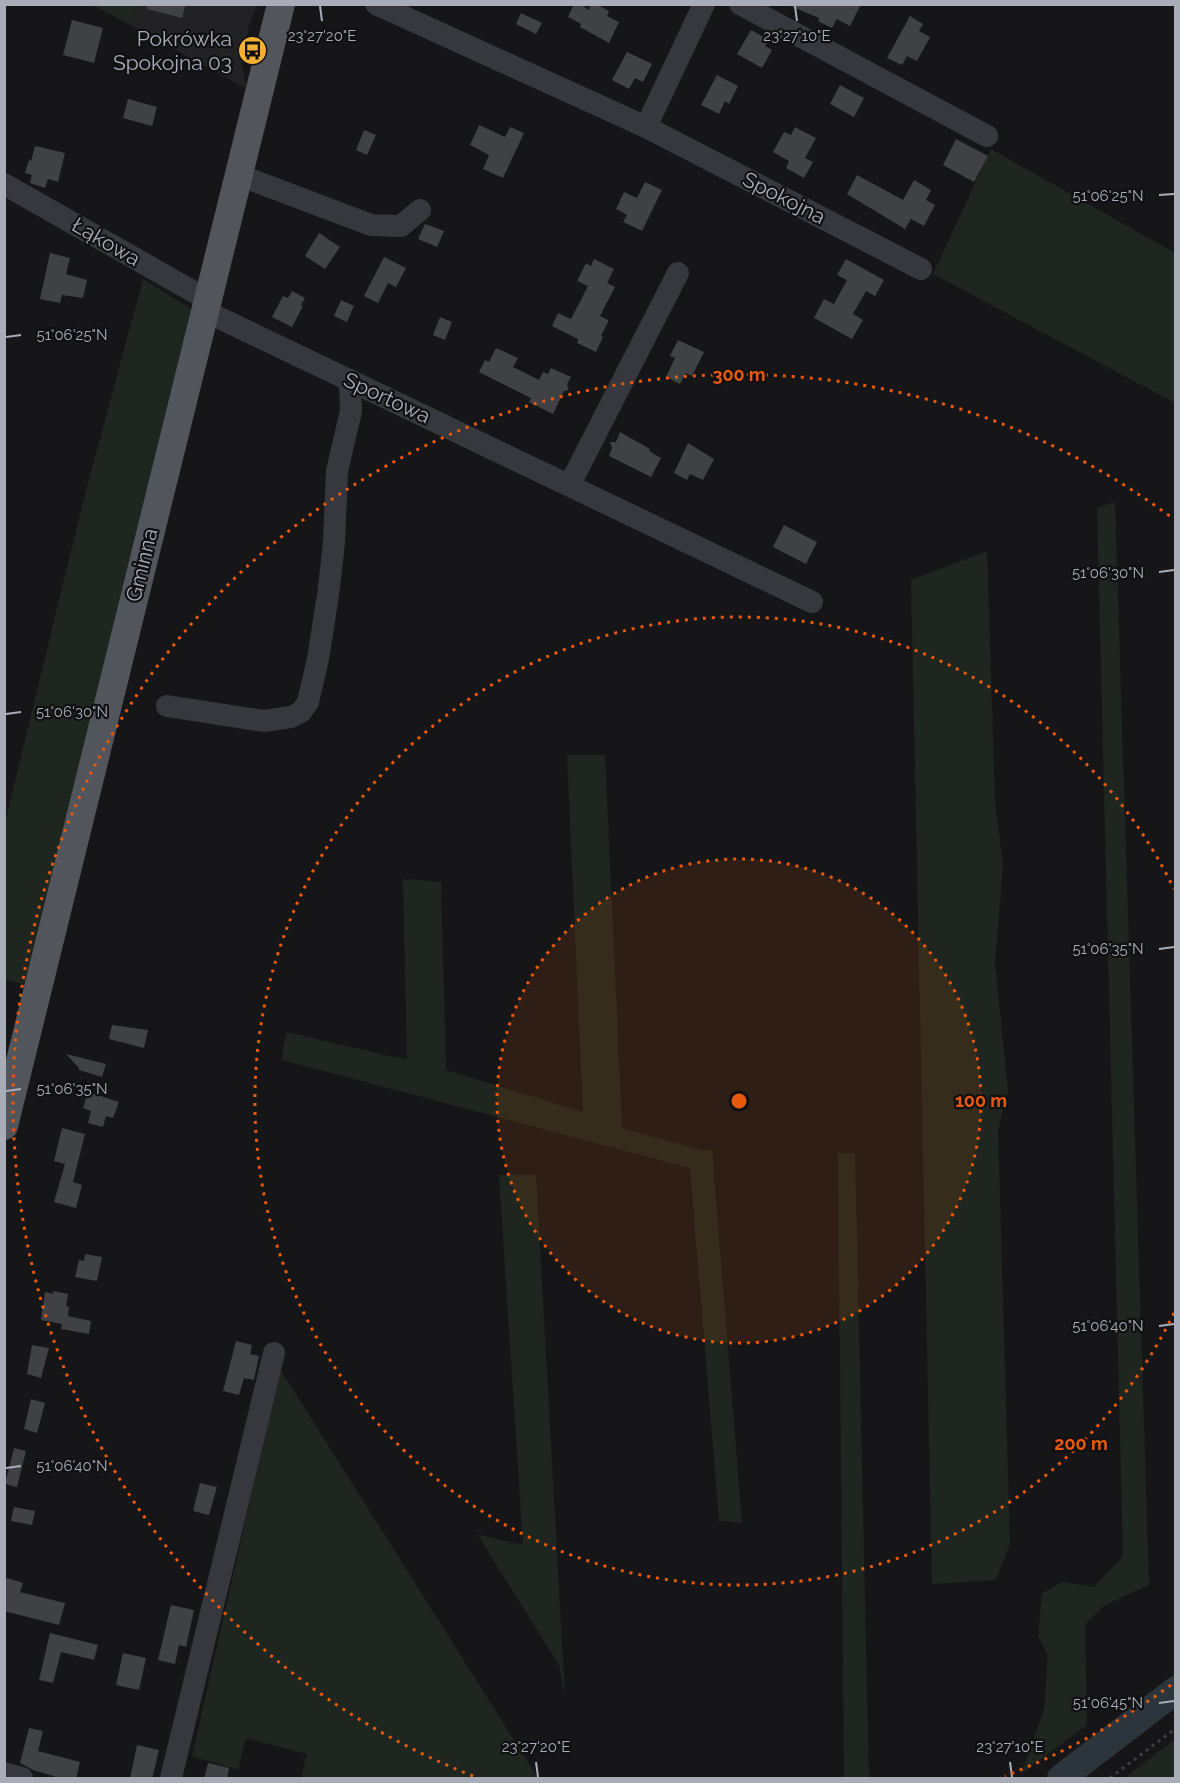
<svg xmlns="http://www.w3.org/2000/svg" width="1180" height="1783" font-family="Raleway,sans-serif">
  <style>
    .built { fill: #222225 }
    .green { fill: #1e261f }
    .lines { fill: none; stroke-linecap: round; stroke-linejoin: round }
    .river { stroke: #2c353c; stroke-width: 28 }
    .building { fill: #404145 }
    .path { stroke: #3d3f44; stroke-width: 3; stroke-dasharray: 3 4.5; stroke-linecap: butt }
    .minor { stroke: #37383d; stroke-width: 22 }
    .major { stroke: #53555c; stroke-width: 28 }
    .ticks { fill: none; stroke: #a8adb8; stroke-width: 2 }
    .ring { fill: none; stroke: #e8590c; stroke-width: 3; stroke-dasharray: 3 6 }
    .labels { text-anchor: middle; stroke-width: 4.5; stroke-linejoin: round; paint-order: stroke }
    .poi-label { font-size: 21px; fill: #a8adb8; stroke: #111113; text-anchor: end }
    .street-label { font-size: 21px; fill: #a8adb8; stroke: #111113 }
    .ticks-label { font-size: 15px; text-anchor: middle; fill: #a8adb8; stroke: #111113; stroke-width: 4.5; stroke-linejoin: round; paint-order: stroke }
    .centre { fill: #e8590c; stroke: #111113; stroke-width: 3 }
    .ring-label { font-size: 18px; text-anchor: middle; font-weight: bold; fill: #e8590c; stroke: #111113; stroke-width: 4.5; stroke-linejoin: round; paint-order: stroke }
  </style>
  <rect width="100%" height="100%" fill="#161618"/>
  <polygon class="built" points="137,5 257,5 249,25 242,64 247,89 132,26"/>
  <g class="green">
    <polygon points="93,5 137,5 132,26"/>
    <polygon points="991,149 1175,253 1175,403 933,274"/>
    <polygon points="143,279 193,310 31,987 5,979 5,822 82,506"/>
    <polygon points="1115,502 1149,1585 1105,1605 1085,1624 1087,1725 1021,1774 1044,1710 1048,1655 1038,1636 1042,1593 1063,1582 1094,1587 1123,1556 1097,508"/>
    <polygon points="987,551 995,800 1003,865 995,963 1008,1090 998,1130 1010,1544 996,1580 932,1584 911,580"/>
    <polygon points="567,755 605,755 622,1128 700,1150 712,1150 742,1523 719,1521 690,1168 282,1060 286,1032 407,1060 403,879 441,882 446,1070 583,1112"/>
    <polygon points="838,1153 855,1153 869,1778 844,1778"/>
    <polygon points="499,1175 536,1175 565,1697 559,1665 477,1534 523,1545"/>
    <polygon points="280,1369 538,1778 301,1778 307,1754 246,1738 238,1770 192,1756"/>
    <polygon points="1175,1739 1175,1778 1125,1778"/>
  </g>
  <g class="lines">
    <polyline class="river" points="1061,1778 1176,1690"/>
  </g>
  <g class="building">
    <polygon points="147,4 186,4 182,18 147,9"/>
    <polygon points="574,4 579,4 589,10 591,4 596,4 609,11 607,16 619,22 609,43 580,27 581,24 568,17"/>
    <polygon points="786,4 861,4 850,26 837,19 832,28 818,21 819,18"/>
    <polygon points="521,13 542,23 536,34 516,24"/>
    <polygon points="910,16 923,24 919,31 930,37 917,61 907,56 902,65 887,58"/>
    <polygon points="72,20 103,28 94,63 63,55"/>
    <polygon points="751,30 769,40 765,46 772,50 762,68 737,54"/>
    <polygon points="627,52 652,64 643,82 635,78 629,89 612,80"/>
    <polygon points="717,75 738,86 729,104 725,101 719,114 701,105"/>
    <polygon points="840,85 864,98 854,117 830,104"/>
    <polygon points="128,99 157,107 152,126 123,118"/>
    <polygon points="479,125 505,137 510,127 524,133 503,178 483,169 489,155 470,145"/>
    <polygon points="795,127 816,138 805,158 813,162 804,178 786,168 789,161 773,152 784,132 791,135"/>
    <polygon points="364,130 376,135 367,155 356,150"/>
    <polygon points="956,139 988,156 974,182 943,165"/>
    <polygon points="35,146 65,153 58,182 48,179 45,188 30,183 32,175 25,173 29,160 31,161"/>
    <polygon points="857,175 903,200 914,180 931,190 926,200 935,205 924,226 911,219 905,229 847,194"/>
    <polygon points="645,182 662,190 642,231 623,222 627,215 616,209 624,192 637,198"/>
    <polygon points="425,224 444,231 437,247 418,239"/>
    <polygon points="319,233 340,247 325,269 305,256"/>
    <polygon points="50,253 70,258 66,274 87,280 83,298 62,295 60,303 40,299"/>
    <polygon points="384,257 406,268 396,287 388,283 378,303 364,296"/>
    <polygon points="594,259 614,269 607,283 615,287 600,316 608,320 608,322 601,336 603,337 596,352 577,343 578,339 552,326 558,313 571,319 588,286 577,281 586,263 591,266"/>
    <polygon points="846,259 884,280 875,296 866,291 853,314 863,320 852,339 814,318 824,299 834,304 847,280 837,275"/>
    <polygon points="292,291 305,298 301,305 303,306 292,327 272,317 283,296 288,298"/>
    <polygon points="341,300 354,306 347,322 334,316"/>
    <polygon points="440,317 452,322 445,340 433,335"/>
    <polygon points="678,340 704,352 692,376 686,373 680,384 666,377 675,358 670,356"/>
    <polygon points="496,348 518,358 513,367 539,380 543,372 548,374 551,368 571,377 567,384 569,390 564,391 553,414 529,402 531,398 479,372 485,360 489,362"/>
    <polygon points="620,432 650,449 649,451 661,458 651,477 609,456 612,448 610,442 616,442"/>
    <polygon points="688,443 714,459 703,480 690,474 687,480 674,473"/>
    <polygon points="784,525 817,542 806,564 773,547"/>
    <polygon points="112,1025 148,1030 144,1048 109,1039"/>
    <polygon points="66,1054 106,1064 102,1077 79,1070 79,1068"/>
    <polygon points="88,1092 119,1102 113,1118 106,1116 103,1127 88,1123 91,1111 83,1108"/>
    <polygon points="62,1128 85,1134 73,1182 82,1185 76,1208 54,1202 65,1164 54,1161"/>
    <polygon points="85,1254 102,1257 97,1281 75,1277 79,1260 84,1261"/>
    <polygon points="53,1291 68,1294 66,1306 69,1307 68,1316 91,1321 89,1334 61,1329 62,1324 41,1320 45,1292 53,1294"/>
    <polygon points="236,1341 252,1345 250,1354 259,1356 254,1380 244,1378 239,1395 223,1391"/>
    <polygon points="32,1345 49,1348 41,1378 27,1374"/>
    <polygon points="31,1399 45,1403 37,1433 24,1429"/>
    <polygon points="14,1448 26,1451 17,1487 5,1484"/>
    <polygon points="200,1483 217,1487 209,1515 193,1511"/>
    <polygon points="14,1507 35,1511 32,1525 11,1521"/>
    <polygon points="4,1577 23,1583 20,1592 65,1603 59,1625 4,1611"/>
    <polygon points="171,1605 194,1610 186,1647 179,1645 175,1664 158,1660"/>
    <polygon points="50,1633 98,1645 94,1660 61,1652 53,1683 39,1680"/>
    <polygon points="123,1653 146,1658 139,1690 116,1685"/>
    <polygon points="29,1728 43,1731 38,1751 80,1762 76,1779 63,1779 33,1770 20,1763"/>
    <polygon points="137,1745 159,1750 152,1779 130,1779"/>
    <polygon points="208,1763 229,1768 227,1779 204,1779"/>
  </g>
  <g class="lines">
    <polyline class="path" points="1110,1778 1176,1728"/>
    <g class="minor">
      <polyline points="376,4 646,127 921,269"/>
      <polyline points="740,4 987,136"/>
      <polyline points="646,127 704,4"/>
      <polyline points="239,175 371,225 401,226 420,210"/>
      <polyline points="4,184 208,300"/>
      <polyline points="205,311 812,602"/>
      <polyline points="570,484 678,273"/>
      <polyline points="167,706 264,721 291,717 301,712 308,702 318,659 328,595 334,543 337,471 351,411 350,380"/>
      <polyline points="4,1773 22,1778"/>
      <polyline points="171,1778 274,1353"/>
    </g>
    <polyline class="major" points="4,1126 281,4"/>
  </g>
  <path class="ticks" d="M320,6L322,21M795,6L797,21M1159,195L1174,194M6,337L21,335M1159,572L1174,570M6,714L21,712M1159,949L1174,947M6,1091L21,1089M1159,1326L1174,1324M6,1468L21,1466M1159,1703L1174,1701M536,1762L538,1777M1010,1762L1012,1777"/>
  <circle cx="739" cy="1101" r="242" fill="#e8590c" fill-opacity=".12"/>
  <g class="ring">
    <circle cx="739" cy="1101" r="242"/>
    <path d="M1174 1313A484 484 0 1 1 1174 889"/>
    <path d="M1171 1685A726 726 0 0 1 1005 1776M473 1776A726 726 0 1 1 1171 517"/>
  </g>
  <defs>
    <symbol id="bus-disc" viewBox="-11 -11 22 22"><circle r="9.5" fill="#f2b134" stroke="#111113"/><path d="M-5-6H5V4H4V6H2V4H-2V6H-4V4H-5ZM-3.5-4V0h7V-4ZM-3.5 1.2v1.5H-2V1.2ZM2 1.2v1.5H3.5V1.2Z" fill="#111"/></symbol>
  </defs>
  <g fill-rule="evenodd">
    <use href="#bus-disc" x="236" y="34" width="33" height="33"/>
  </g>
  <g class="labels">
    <g class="poi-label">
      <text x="232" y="46">Pokrówka<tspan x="232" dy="24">Spokojna 03</tspan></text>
    </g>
    <g class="street-label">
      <text transform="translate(784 198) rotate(27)" y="7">Spokojna</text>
      <text transform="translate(106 242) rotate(30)" y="7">Łąkowa</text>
      <text transform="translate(387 398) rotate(25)" y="7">Sportowa</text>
      <text transform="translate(142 565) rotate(-76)" y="7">Gminna</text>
    </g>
  </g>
  <g class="ticks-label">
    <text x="322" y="41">23°27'20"E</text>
    <text x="797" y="41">23°27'10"E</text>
    <text x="1108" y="201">51°06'25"N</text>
    <text x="72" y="340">51°06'25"N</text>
    <text x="1108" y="578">51°06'30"N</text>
    <text x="72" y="717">51°06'30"N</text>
    <text x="1108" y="954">51°06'35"N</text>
    <text x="72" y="1094">51°06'35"N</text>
    <text x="1108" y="1331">51°06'40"N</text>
    <text x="72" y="1471">51°06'40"N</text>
    <text x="1108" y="1708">51°06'45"N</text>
    <text x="536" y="1752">23°27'20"E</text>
    <text x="1010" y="1752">23°27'10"E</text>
  </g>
  <circle cx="739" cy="1101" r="9" class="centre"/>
  <g class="ring-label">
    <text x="739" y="381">300 m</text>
    <text x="981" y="1107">100 m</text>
    <text x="1081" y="1450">200 m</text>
  </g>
  <rect width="1180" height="1783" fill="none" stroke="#a8adb8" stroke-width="12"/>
</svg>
